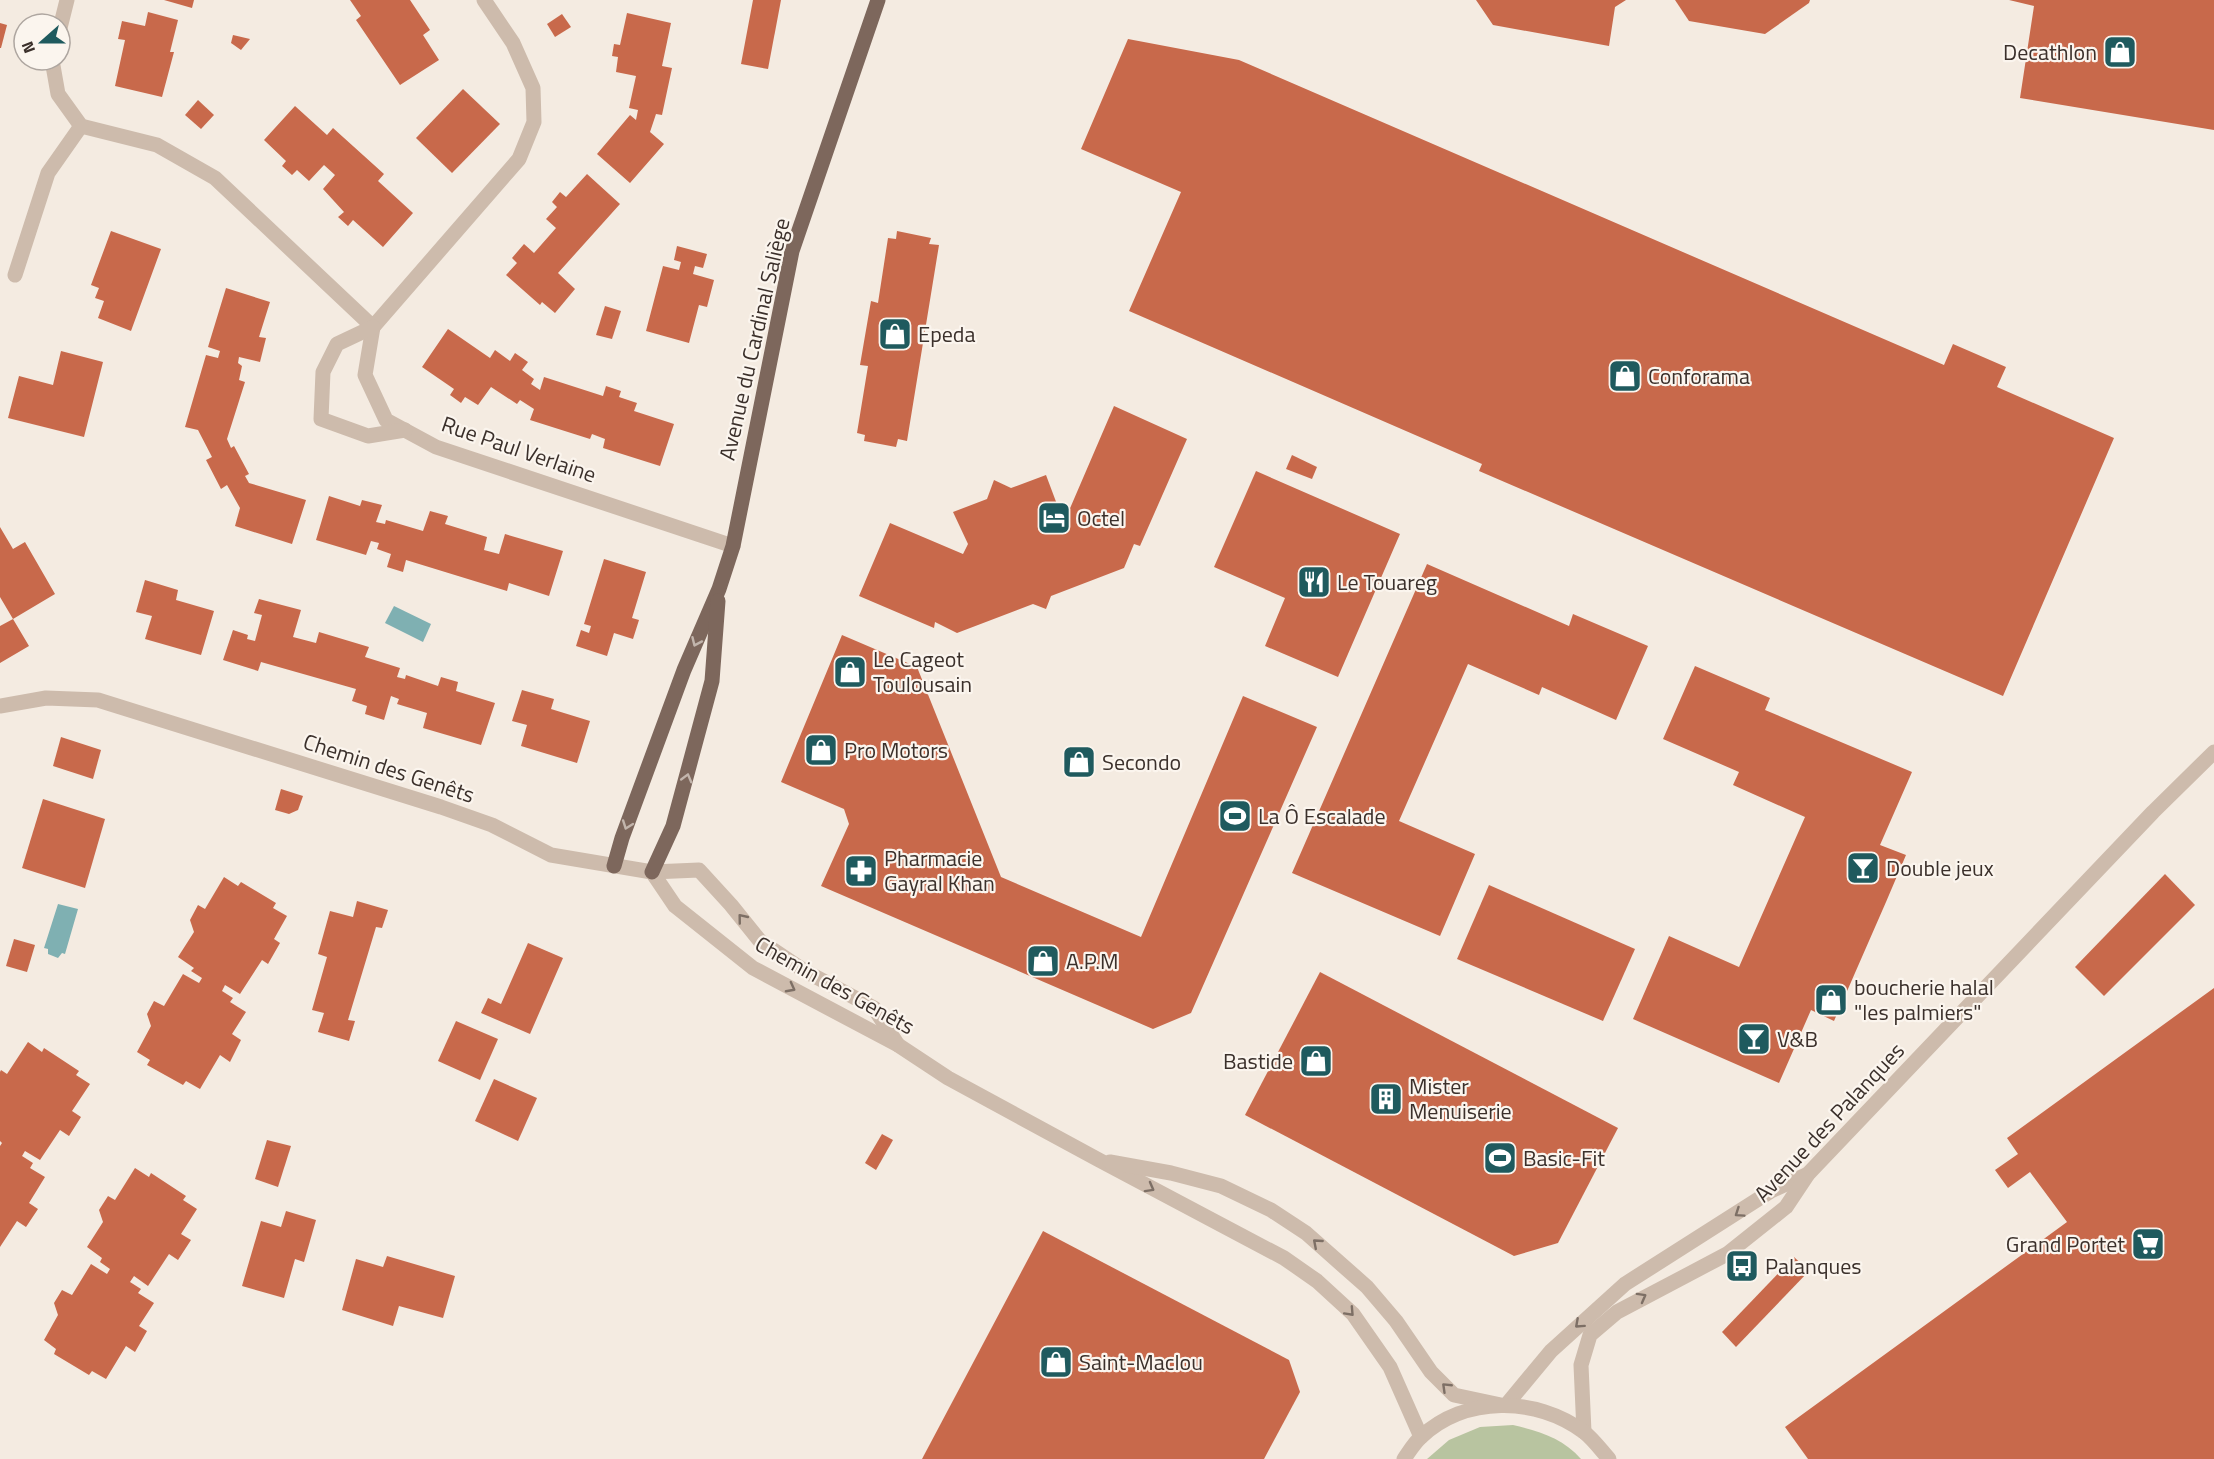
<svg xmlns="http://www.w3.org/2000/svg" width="2214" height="1459" font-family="'Titillium Web',sans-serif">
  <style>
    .green { fill: #b8c4a0 }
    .water { fill: #7fb0b2 }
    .building { fill: #c8694b }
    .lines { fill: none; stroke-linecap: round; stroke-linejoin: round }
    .minor { stroke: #cdbbac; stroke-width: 15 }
    .major { stroke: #7d675c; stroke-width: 15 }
    .oneway { stroke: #c2b5ac }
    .oneway2 { stroke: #7d6f65 }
    .labels { text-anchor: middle; stroke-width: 4.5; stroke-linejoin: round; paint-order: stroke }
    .poi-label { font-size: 22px; fill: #3b302b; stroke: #fbf5ee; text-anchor: start }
    .street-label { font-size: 22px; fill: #3b302b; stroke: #fbf5ee }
  </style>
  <rect width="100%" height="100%" fill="#f4ebe1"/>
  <path class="green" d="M1513,1425C1539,1431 1563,1438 1581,1459H1427L1449,1440L1480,1427Z"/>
  <g class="water">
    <polygon points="394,606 431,624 423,642 385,623"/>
    <polygon points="58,904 78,909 65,954 62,953 58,958 48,954 48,949 44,948"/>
  </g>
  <g class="building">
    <polygon points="164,0 194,0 192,8"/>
    <polygon points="350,0 410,0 430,30 423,35 439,60 400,85 356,20 361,16"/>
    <polygon points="753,0 781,0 768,69 741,64"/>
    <polygon points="1476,0 1626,0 1615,7 1609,46 1493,25"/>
    <polygon points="1675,0 1810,0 1809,3 1765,34 1689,21"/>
    <polygon points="2009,0 2214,0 2214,130 2020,98 2034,6"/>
    <polygon points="148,12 178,20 170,52 174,52 162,97 115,86 125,40 118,39 122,21 145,26"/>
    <polygon points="627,13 671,23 662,66 672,68 662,115 656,114 650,132 664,144 630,183 597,154 630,115 636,120 638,110 629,108 636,76 616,72 618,57 612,56 614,44 620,45"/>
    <polygon points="562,14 571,27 555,37 547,24"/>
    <polygon points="0,23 7,25 1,48 0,48"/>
    <polygon points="233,35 250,39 241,50 231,43"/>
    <polygon points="1128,39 1239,60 1944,365 1953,344 2006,367 1997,387 2114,438 2003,696 1479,471 1482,464 1129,311 1181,192 1081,149"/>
    <polygon points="463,89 500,124 452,173 416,138"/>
    <polygon points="198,100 214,115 201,129 185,115"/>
    <polygon points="295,106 327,135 333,128 384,174 378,181 413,213 383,247 353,220 348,226 338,217 344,212 323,189 335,175 324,165 309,181 297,170 292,175 282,166 286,161 264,140"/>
    <polygon points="587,174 620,204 558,273 575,289 555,313 542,302 540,305 506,275 517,263 512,258 524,244 534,253 556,228 546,219 557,207 552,202 560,192 566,197"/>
    <polygon points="111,231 161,249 131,331 98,318 104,301 95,298 99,288 91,285"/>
    <polygon points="897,231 931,238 929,244 939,245 907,441 898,439 896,447 864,441 865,435 857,433 868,366 860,365 871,301 878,303 888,238 896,239"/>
    <polygon points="677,246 707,254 703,268 695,266 693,274 714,280 707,307 699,305 689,343 646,331 663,266 679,270 681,262 674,260"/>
    <polygon points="226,288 270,302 259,337 266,338 260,362 239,357 238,363 242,366 239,380 245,382 227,439 231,448 234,446 249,474 245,476 249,483 306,500 292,544 235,526 240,508 227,485 221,489 206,460 212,457 198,430 185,427 206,355 218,358 220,351 208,347"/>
    <polygon points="605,306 621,311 612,339 596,335"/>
    <polygon points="448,329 490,358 495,350 510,361 515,353 528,362 522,370 534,379 531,384 540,390 544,377 603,396 606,386 621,391 619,397 637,403 634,411 674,424 660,466 603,448 605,439 592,434 590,439 530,420 534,409 520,400 517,404 491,387 478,405 465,397 461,403 450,395 454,389 422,367"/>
    <polygon points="61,351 103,362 84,437 8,418 19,376 53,385"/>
    <polygon points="1114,406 1187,439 1140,546 1134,544 1124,568 1051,596 1046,609 1033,604 957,633 935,622 934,628 859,596 890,523 963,554 968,544 953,512 987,499 994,480 1011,488 1046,475 1058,507 1068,513"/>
    <polygon points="1292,455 1317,467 1312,479 1286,469"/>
    <polygon points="1256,471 1400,534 1338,677 1265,646 1285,598 1214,567"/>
    <polygon points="329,496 360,506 362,500 382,505 376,522 385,524 386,520 423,531 430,511 448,516 445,524 487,537 484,550 499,554 505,534 563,551 549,596 509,583 507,591 406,560 403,572 387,567 391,554 377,549 379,543 371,541 366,555 316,540"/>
    <polygon points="0,527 13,549 25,542 55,594 13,619 29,646 0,663 0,626 13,619 0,597"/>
    <polygon points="604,559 646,572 632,618 639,620 633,639 614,633 607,656 576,646 581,630 589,633 591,626 584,624"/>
    <polygon points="1427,564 1569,626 1573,614 1648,646 1616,720 1542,687 1539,695 1468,664 1399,821 1475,854 1440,936 1292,873"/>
    <polygon points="145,580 178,590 176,600 214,611 201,655 145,639 152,616 136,612"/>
    <polygon points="259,599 301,610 293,637 316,643 319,632 369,647 365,657 400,668 397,677 405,679 406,675 438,686 441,677 458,682 456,691 495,703 481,745 423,728 427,713 397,704 399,699 391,696 384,720 365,714 367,706 352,701 356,689 261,662 258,671 223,660 233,630 248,635 247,639 255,641 262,615 254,613"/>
    <polygon points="842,635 917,667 1001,877 1141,937 1243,696 1317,727 1191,1013 1153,1029 821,886 849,824 844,809 781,782"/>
    <polygon points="1695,666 1770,698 1765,710 1912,772 1880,845 1906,855 1886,902 1834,1021 1811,1010 1779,1083 1633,1019 1669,936 1739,967 1805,817 1733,785 1739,772 1663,739"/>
    <polygon points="522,690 554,699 551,709 590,721 577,763 521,746 527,725 512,721"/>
    <polygon points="61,737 101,750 93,779 53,766"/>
    <polygon points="281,789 303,796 298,810 289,814 275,810"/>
    <polygon points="43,799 105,819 85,888 22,868"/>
    <polygon points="2165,874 2195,905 2104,996 2075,967"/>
    <polygon points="224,877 238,886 241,882 276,903 273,908 287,916 274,939 280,943 268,964 262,960 240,994 225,985 222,991 233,998 230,1002 246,1012 232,1034 241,1040 230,1062 220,1055 200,1089 186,1081 183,1085 147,1065 150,1060 137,1052 151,1026 147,1014 154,1001 164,1006 183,974 199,983 202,978 191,971 194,968 178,957 194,932 190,920 198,905 205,909"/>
    <polygon points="1489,885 1635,949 1603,1021 1457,959"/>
    <polygon points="357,901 388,910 382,928 376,927 348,1020 355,1021 349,1041 318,1032 324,1013 312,1010 327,957 318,954 330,911 353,917"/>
    <polygon points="14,939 35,945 27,972 6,966"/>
    <polygon points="528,943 563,958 530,1034 481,1013 488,998 501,1004"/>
    <polygon points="1320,972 1618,1128 1558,1243 1514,1256 1245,1115"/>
    <polygon points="2214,988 2214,1459 1808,1459 1785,1427 2067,1222 2030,1172 2008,1188 1995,1170 2018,1154 2007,1138"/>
    <polygon points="456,1021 498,1039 480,1080 438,1061"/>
    <polygon points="28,1042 42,1052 44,1048 79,1071 76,1075 90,1084 72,1111 81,1117 69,1136 60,1130 40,1160 25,1151 22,1156 33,1163 30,1168 45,1177 29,1203 38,1209 26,1227 17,1221 0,1247 0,1146 2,1143 0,1141 0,1072 1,1070 7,1074"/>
    <polygon points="494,1079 537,1098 518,1141 475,1121"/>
    <polygon points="882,1134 893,1140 876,1170 865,1163"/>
    <polygon points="267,1140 291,1146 278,1187 255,1179"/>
    <polygon points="135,1168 149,1177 151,1173 186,1196 183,1200 197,1209 181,1234 191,1240 178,1260 169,1254 148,1286 134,1276 130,1282 141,1289 138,1293 154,1303 139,1326 147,1331 135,1352 126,1346 106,1379 92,1371 89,1375 54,1354 56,1349 44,1340 58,1315 54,1303 62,1290 72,1295 91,1264 107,1274 110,1269 100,1262 102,1258 87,1247 103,1222 99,1210 108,1196 115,1200"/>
    <polygon points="286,1211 316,1220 304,1262 295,1259 284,1298 242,1286 261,1221 281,1227"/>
    <polygon points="1043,1231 1289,1360 1300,1392 1264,1459 922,1459"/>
    <polygon points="387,1256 455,1276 443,1318 399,1306 393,1326 342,1310 356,1259 383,1267"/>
    <polygon points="1794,1257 1809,1271 1736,1347 1722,1332"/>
  </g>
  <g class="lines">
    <g class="minor">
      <polyline points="60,28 67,0"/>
      <polyline points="52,60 58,94 81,126 157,145 215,178 373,327 519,159 534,122 533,88 513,43 484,0"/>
      <polyline points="15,275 48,173 81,126"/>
      <polyline points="373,327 365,375 386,420 436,447 733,546"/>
      <polyline points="373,327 337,344 323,372 321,419 368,436 405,430"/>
      <polyline points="0,706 46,698 98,700 441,807 492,825 551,855 652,872 699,870 731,905 760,941 803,970 874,1008 898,1045"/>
      <polyline points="652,872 675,906 753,968 898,1045 948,1078 1099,1160 1284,1258 1317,1281 1353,1314 1390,1367 1421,1437"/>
      <polyline points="1110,1162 1171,1173 1221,1186 1271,1210 1306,1233 1367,1287 1396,1321 1431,1372 1454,1395 1501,1405"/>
      <polyline points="1507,1404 1551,1351 1625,1284 1771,1191 1808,1174"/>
      <polyline points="1584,1432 1581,1365 1590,1335 1617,1312 1727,1254 1786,1207 1808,1174 2153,812 2214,752"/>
      <path d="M1404,1459C1409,1452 1414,1443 1421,1437C1465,1396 1536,1396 1584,1432C1593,1439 1601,1450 1609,1459"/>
    </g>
    <g class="major">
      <polyline points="614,866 622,838 684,670 719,589 733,546 792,251 878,0"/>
      <polyline points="652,872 673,826 712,681 718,601"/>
    </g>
  </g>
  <defs><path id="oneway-chevron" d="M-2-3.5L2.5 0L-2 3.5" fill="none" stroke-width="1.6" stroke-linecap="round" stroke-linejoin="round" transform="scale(1.5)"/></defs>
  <g class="oneway">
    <use href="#oneway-chevron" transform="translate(696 642) rotate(114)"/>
    <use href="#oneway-chevron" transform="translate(687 778) rotate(-75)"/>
    <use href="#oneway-chevron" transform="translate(627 825) rotate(110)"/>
  </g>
  <g class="oneway2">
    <use href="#oneway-chevron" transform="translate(742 918) rotate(-129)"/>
    <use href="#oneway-chevron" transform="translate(791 988) rotate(28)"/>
    <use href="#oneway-chevron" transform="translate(1150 1188) rotate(29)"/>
    <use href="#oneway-chevron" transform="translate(1739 1213) rotate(146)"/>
    <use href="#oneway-chevron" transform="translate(1317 1243) rotate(-139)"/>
    <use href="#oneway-chevron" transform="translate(1642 1297) rotate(-29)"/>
    <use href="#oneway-chevron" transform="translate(1350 1312) rotate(47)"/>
    <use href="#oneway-chevron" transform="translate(1579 1324) rotate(138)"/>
    <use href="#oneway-chevron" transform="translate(1446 1387) rotate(-136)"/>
  </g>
  <defs>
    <symbol id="shop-square" viewBox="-11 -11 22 22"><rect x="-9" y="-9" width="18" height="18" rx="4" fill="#1f5a5e" stroke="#fbf5ee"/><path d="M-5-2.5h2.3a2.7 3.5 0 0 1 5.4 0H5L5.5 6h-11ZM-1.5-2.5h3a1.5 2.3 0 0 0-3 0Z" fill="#fff"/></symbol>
    <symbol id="hotel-square" viewBox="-11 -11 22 22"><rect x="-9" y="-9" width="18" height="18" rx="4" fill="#1f5a5e" stroke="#fbf5ee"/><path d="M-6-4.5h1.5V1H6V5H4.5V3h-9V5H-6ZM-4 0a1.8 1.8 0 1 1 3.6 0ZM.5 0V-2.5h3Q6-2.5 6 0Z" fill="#fff"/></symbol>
    <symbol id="restaurant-square" viewBox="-11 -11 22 22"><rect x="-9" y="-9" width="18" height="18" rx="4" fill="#1f5a5e" stroke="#fbf5ee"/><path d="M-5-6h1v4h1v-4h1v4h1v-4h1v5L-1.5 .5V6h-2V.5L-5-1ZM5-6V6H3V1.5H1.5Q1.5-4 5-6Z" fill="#fff"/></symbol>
    <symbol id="stadium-square" viewBox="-11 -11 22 22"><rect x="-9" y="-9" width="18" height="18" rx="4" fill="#1f5a5e" stroke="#fbf5ee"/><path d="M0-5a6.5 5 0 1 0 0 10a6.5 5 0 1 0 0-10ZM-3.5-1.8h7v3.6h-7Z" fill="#fff"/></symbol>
    <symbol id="bar-square" viewBox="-11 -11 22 22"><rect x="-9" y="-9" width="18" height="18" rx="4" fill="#1f5a5e" stroke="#fbf5ee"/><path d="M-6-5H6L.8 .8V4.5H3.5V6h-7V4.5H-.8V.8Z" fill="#fff"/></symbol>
    <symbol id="pharmacy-square" viewBox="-11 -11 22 22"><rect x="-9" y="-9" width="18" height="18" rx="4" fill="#1f5a5e" stroke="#fbf5ee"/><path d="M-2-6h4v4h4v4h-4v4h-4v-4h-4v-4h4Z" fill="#fff"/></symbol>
    <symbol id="building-square" viewBox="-11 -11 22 22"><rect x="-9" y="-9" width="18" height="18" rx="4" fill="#1f5a5e" stroke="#fbf5ee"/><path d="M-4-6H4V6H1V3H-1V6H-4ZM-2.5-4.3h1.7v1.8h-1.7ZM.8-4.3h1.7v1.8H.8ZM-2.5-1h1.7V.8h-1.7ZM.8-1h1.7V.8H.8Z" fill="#fff"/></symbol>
    <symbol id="supermarket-square" viewBox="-11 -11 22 22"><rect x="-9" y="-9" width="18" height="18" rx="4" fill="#1f5a5e" stroke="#fbf5ee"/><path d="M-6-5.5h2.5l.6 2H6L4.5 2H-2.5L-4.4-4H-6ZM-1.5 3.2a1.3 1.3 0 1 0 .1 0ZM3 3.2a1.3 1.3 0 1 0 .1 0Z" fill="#fff"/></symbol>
    <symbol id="bus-square" viewBox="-11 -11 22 22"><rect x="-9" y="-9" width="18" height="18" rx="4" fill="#1f5a5e" stroke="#fbf5ee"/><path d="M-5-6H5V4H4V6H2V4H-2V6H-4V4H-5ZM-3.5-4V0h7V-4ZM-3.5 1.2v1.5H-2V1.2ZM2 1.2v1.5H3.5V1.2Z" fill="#fff"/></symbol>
  </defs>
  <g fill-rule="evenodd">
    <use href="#shop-square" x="2101" y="33" width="38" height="38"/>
    <use href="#shop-square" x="876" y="315" width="38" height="38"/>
    <use href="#shop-square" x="1606" y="357" width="38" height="38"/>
    <use href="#hotel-square" x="1035" y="499" width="38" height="38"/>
    <use href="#restaurant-square" x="1295" y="563" width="38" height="38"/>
    <use href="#shop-square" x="831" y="653" width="38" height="38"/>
    <use href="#shop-square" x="802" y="731" width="38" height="38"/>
    <use href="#shop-square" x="1060" y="743" width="38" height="38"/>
    <use href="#stadium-square" x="1216" y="797" width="38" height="38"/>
    <use href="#bar-square" x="1844" y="849" width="38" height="38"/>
    <use href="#pharmacy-square" x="842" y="852" width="38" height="38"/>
    <use href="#shop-square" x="1024" y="942" width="38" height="38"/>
    <use href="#shop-square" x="1812" y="981" width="38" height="38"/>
    <use href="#bar-square" x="1735" y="1020" width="38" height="38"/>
    <use href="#shop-square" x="1297" y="1042" width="38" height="38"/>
    <use href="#building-square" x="1367" y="1080" width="38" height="38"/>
    <use href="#stadium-square" x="1481" y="1139" width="38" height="38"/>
    <use href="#supermarket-square" x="2129" y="1225" width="38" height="38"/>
    <use href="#bus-square" x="1723" y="1247" width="38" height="38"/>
    <use href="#shop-square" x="1037" y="1343" width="38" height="38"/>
  </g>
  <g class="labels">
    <g class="poi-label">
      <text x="2097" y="60" text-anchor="end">Decathlon</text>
      <text x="918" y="342">Epeda</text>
      <text x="1648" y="384">Conforama</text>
      <text x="1077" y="526">Octel</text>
      <text x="1337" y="590">Le Touareg</text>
      <text x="873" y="667">Le Cageot<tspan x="873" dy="25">Toulousain</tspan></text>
      <text x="844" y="758">Pro Motors</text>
      <text x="1102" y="770">Secondo</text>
      <text x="1258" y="824">La Ô Escalade</text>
      <text x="884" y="866">Pharmacie<tspan x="884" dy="25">Gayral Khan</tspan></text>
      <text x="1886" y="876">Double jeux</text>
      <text x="1066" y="969">A.P.M</text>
      <text x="1854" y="995">boucherie halal<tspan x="1854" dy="25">"les palmiers"</tspan></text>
      <text x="1777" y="1047">V&amp;B</text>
      <text x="1293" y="1069" text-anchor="end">Bastide</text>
      <text x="1409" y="1094">Mister<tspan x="1409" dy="25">Menuiserie</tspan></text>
      <text x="1523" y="1166">Basic-Fit</text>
      <text x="2125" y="1252" text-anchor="end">Grand Portet</text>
      <text x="1765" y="1274">Palanques</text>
      <text x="1079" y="1370">Saint-Maclou</text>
    </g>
    <g class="street-label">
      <text transform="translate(754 339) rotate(-77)" y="8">Avenue du Cardinal Saliège</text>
      <text transform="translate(519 449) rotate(19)" y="8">Rue Paul Verlaine</text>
      <text transform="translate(389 768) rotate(18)" y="8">Chemin des Genêts</text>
      <text transform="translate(835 985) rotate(29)" y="8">Chemin des Genêts</text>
      <text transform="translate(1829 1122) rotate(-47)" y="8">Avenue des Palanques</text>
    </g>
  </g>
  <g transform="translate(42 42) rotate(249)"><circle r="28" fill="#fbf5ee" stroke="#aea6a0" stroke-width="1.5"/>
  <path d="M0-4.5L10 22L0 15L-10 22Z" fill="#1f5a5e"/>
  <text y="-9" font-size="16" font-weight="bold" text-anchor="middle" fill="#3b302b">N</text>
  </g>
</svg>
